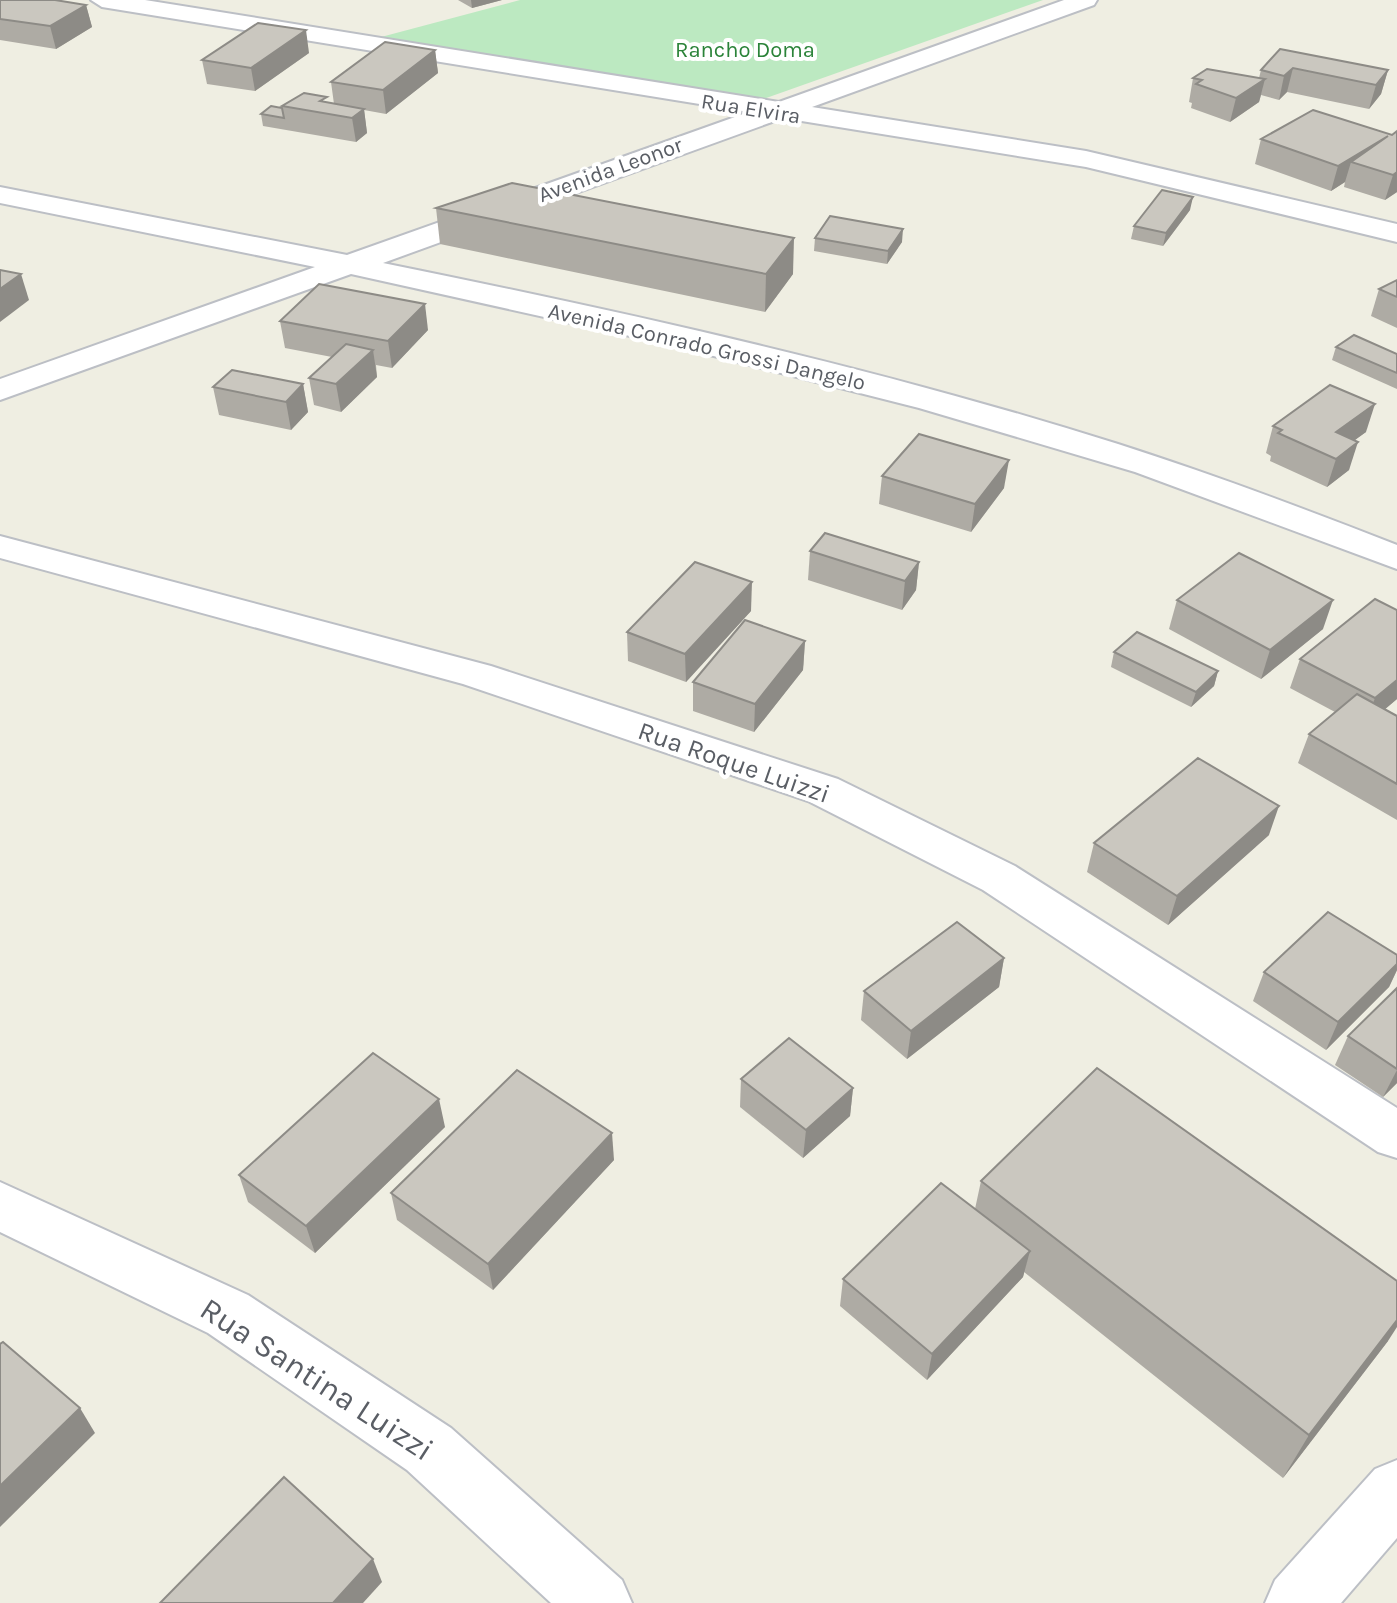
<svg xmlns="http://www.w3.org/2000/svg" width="1397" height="1603" font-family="Karla,sans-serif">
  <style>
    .green { fill: #bce9c1 }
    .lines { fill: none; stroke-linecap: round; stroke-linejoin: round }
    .minor-casing { stroke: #bcbfc5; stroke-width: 4 }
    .minor { fill: #fff; fill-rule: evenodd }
    .wall { fill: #aeaba4 }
    .shaded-wall { fill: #8d8b86 }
    .building { fill: #cac7bf; stroke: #8d8b86; stroke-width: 2 }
    .labels { text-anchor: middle; stroke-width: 8; stroke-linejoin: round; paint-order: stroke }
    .far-park-label { font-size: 22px; fill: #2b8339; stroke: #fff }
    .far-street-label { font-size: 22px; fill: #5a5e65; stroke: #fff }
    .street-label { font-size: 26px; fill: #5a5e65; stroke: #fff }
    .near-street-label { font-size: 32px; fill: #5a5e65; stroke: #fff }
  </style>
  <rect width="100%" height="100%" fill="#efeee2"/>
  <polygon class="green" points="520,0 1043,0 755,102 366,41"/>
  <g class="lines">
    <defs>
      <g id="minor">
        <path d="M91,0H145L779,102L1064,0H1097L1094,5L812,107L1086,151L1397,224V242L1086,167L783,118L383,263C629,313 878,368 1118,444C1212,474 1305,509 1397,545V569L1135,472L919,408L666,344L351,274L0,400V379L315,267L0,203V187L347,255L749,112L102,7Z"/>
        <polygon points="0,536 491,666 838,779 1015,866 1397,1108 1397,1158 1378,1152 983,890 808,801 463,684 0,558"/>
        <polygon points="0,1182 248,1295 451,1428 622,1580 632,1603 551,1603 407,1470 208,1333 0,1232"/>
        <polygon points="1397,1460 1397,1538 1341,1603 1265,1603 1275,1580 1375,1469"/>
      </g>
    </defs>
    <use href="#minor" class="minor-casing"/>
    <use href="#minor" class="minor"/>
  </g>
  <g class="wall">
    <polygon points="0,0 86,5 92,27 56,49 0,40"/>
    <polygon points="458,0 502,0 472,8"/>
    <polygon points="1280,49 1388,70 1381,94 1369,109 1287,92 1279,100 1261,95 1259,102 1230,122 1191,108 1192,103 1189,102 1193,78 1259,78 1261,70"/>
    <polygon points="435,50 438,73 386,114 364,110 367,133 356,142 263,126 261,114 282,108 282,106 334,104 331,82"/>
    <polygon points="309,53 255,91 207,84 202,60"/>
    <polygon points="1397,131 1397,192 1385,200 1344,187 1345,182 1331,191 1255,164 1261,139 1392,135"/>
    <polygon points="436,208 793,274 765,312 440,244"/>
    <polygon points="1190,210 1163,246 1131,239 1134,226"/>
    <polygon points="815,238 902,242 887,264 814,251"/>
    <polygon points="1397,280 1397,328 1371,316 1379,289"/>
    <polygon points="280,321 428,330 392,368 376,365 377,377 341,412 314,405 309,378 332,357 285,348"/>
    <polygon points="1336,347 1397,354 1397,389 1332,360"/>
    <polygon points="303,384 308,412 291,430 219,415 213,387"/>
    <polygon points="1273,426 1366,432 1354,440 1349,470 1327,487 1270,461 1271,456 1266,453"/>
    <polygon points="882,476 1004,488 971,532 879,504"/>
    <polygon points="810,551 919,562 916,590 902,610 808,580"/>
    <polygon points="1177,600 1323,629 1261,679 1169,629"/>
    <polygon points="1397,610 1397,699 1385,709 1397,716 1397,820 1298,763 1309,734 1335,712 1290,688 1300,659"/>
    <polygon points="751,611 686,682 628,661 627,632"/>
    <polygon points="805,641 803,670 754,732 693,711 693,682"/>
    <polygon points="1114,652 1218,671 1214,686 1191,707 1111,667"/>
    <polygon points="1269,835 1168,925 1087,872 1094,843"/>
    <polygon points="1397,955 1397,970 1389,987 1326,1050 1253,1001 1264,972"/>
    <polygon points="1004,958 999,987 907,1059 861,1020 864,991"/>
    <polygon points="1397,988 1397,1083 1383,1097 1335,1065 1348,1036"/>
    <polygon points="741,1079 853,1088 850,1116 803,1158 740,1107"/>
    <polygon points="445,1127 315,1253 248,1202 239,1175"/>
    <polygon points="614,1160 493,1290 397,1220 391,1193"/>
    <polygon points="981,1181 1388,1341 1283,1478 1024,1272 1023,1277 927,1380 840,1306 843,1279 975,1209"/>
  </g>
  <g class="shaded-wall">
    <polygon points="471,0 502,0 472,8"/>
    <polygon points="86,5 92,27 56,49 50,26"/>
    <polygon points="306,30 309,53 255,91 251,68"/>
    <polygon points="435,50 438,73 386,114 383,90"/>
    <polygon points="1293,68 1287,92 1279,100 1284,76"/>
    <polygon points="1388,70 1381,94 1369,109 1376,85"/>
    <polygon points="1265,79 1259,102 1230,122 1236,98"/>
    <polygon points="364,109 367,133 356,142 352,118"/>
    <polygon points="1388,136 1351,162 1345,182 1331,191 1338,166"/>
    <polygon points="1397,172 1397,192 1385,200 1393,175"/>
    <polygon points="1193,197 1190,210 1163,246 1166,233"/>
    <polygon points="903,229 902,242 887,264 888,251"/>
    <polygon points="794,238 793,274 765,312 766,274"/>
    <polygon points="21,274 29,300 0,322 0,289"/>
    <polygon points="425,304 428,330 392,368 388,341"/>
    <polygon points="373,350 377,377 341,412 336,384"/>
    <polygon points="303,384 308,412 291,430 286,402"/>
    <polygon points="1375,404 1366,432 1332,457 1336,432"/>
    <polygon points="1358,442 1349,470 1327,487 1336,459"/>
    <polygon points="1009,460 1004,488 971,532 975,504"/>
    <polygon points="919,562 916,590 902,610 905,581"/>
    <polygon points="752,582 751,611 686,682 685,654"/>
    <polygon points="1333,600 1323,629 1261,679 1270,650"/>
    <polygon points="805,641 803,670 754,732 755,704"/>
    <polygon points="1218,671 1214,686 1191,707 1196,692"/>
    <polygon points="1397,680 1397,699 1364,727 1375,698"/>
    <polygon points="1279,806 1269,835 1168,925 1177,896"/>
    <polygon points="1004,958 999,987 907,1059 911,1031"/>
    <polygon points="1397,964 1397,970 1389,987 1326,1050 1338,1022"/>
    <polygon points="1397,1070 1397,1083 1383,1097"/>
    <polygon points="853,1088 850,1116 803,1158 806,1130"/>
    <polygon points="439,1099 445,1127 315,1253 306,1226"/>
    <polygon points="612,1133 614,1160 493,1290 488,1264"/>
    <polygon points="1030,1251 1023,1277 927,1380 932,1354"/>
    <polygon points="1397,1320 1397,1327 1388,1341 1283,1478 1309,1435"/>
    <polygon points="80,1408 95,1433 0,1527 0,1486"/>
    <polygon points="373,1559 382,1582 363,1603 333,1603"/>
  </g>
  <g class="building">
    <polygon points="0,0 55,0 86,5 50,26 0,19"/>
    <polygon points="258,23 306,30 251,68 202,60"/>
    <polygon points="385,42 435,50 383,90 331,82"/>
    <polygon points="1280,49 1388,70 1376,85 1293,68 1284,76 1261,70"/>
    <polygon points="1207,69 1265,79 1236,98 1196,84 1202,80 1193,78"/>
    <polygon points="304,93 327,97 320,101 364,109 352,118 282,106"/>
    <polygon points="271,106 282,108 284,118 261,114"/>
    <polygon points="1313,110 1392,135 1397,131 1397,172 1393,175 1351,162 1388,136 1338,166 1261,139"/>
    <polygon points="512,183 794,238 766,274 436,208"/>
    <polygon points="1162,190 1193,197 1166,233 1134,226"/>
    <polygon points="830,216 903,229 888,251 815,238"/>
    <polygon points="0,270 21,274 0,289"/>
    <polygon points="1397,280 1397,297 1379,289"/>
    <polygon points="319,284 425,304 388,341 280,321"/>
    <polygon points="1354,335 1397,354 1397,373 1336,347"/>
    <polygon points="346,344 373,350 336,384 309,378"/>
    <polygon points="232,370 303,384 286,402 213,387"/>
    <polygon points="1330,385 1375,404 1336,432 1358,442 1336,459 1278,433 1282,430 1273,426"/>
    <polygon points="919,434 1009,460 975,504 882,476"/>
    <polygon points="825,533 919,562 905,581 810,551"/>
    <polygon points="1239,553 1333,600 1270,650 1177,600"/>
    <polygon points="695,562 752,582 685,654 627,632"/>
    <polygon points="1375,599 1397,610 1397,680 1375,698 1300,659"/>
    <polygon points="745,620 805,641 755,704 693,682"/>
    <polygon points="1137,632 1218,671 1196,692 1114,652"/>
    <polygon points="1357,694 1397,716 1397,784 1309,734"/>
    <polygon points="1198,758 1279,806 1177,896 1094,843"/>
    <polygon points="1328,912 1397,955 1397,964 1338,1022 1264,972"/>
    <polygon points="957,922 1004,958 911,1031 864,991"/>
    <polygon points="1397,988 1397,1069 1348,1036"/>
    <polygon points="789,1038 853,1088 806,1130 741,1079"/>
    <polygon points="373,1053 439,1099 306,1226 239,1175"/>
    <polygon points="1097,1068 1397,1281 1397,1320 1309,1435 981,1181"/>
    <polygon points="517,1070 612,1133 488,1264 391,1193"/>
    <polygon points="941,1183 1030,1251 932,1354 843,1279"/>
    <polygon points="3,1342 80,1408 0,1486 0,1344"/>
    <polygon points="284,1477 373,1559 333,1603 160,1603"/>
  </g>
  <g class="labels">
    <g class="far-park-label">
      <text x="745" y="57">Rancho Doma</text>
    </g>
    <g class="far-street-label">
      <text transform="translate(751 108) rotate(9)" y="8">Rua Elvira</text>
      <text transform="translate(610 169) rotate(-20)" y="8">Avenida Leonor</text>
      <text transform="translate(707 346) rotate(13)" y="8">Avenida Conrado Grossi Dangelo</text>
    </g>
    <g class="street-label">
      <text transform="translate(734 762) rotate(19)" y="9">Rua Roque Luizzi</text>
    </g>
    <g class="near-street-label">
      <text transform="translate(317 1379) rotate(33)" y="11">Rua Santina Luizzi</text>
    </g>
  </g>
</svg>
